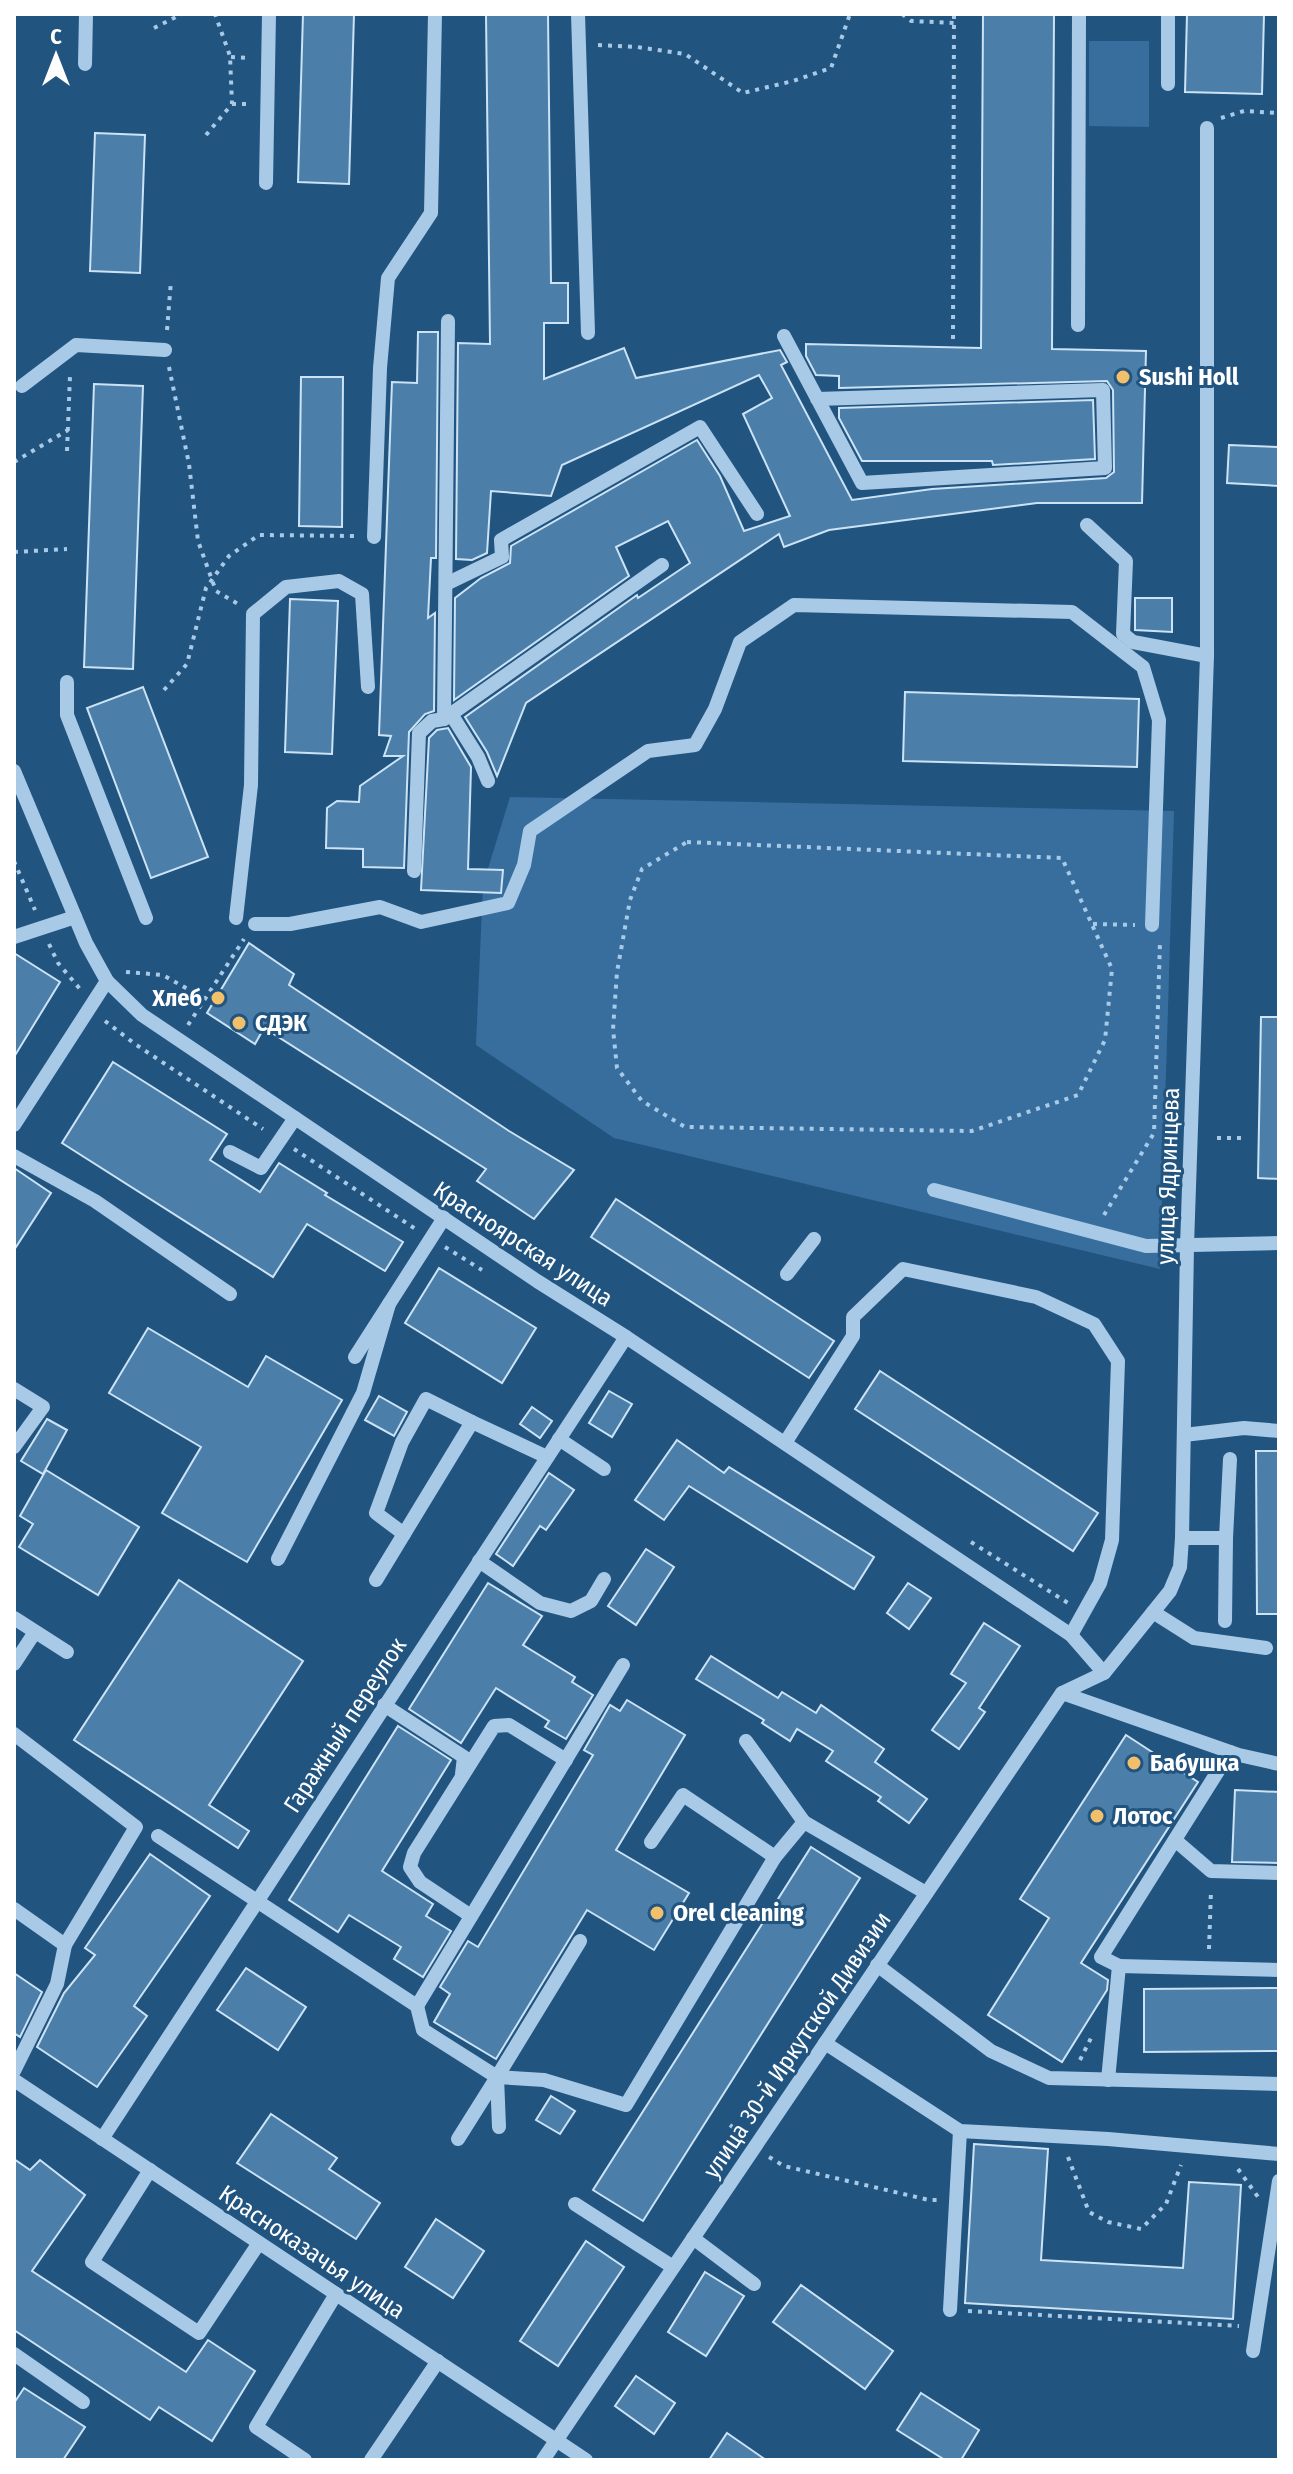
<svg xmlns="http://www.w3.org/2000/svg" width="1293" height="2474" font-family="'Fira Sans Condensed',sans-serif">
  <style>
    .green { fill: #376e9e }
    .building { fill: #4b7ea9; stroke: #cce3f5; stroke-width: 2 }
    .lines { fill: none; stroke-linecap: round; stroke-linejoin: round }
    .path { stroke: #a8cae7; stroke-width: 4; stroke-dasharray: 4 6; stroke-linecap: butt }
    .minor { stroke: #a8cae7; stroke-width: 14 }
    .poi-dot { fill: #f2bf6b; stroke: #225480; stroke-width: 3 }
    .labels { text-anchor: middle; stroke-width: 6; stroke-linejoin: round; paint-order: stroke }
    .poi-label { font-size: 24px; font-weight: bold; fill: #fff; stroke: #225480; text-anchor: start }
    .street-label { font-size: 24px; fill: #fff; stroke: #225480 }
  </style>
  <rect width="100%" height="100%" fill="#225480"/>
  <g class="green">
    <polygon points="1089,41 1149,41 1149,127 1089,126"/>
    <polygon points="510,797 1174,811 1160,1269 614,1138 476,1045 483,885"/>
  </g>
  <g class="building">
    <polygon points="303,14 354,14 349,184 298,182"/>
    <polygon points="486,14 548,14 551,283 568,283 568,323 544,323 544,379 624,348 636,378 780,350 787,362 781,365 852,500 932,489 1106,478 1114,472 1113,390 1107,381 839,388 839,376 816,375 806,356 806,344 981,348 983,14 1054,14 1052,349 1146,351 1142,503 1037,503 829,530 784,547 779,534 526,703 497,776 487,752 465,717 637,595 638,598 690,563 668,521 616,547 629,576 454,700 455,598 481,578 510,563 511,546 697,440 720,476 744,531 790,516 743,414 772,398 759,375 562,465 551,496 491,491 487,553 472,560 456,559 458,343 490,344"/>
    <polygon points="1187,14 1264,14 1262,94 1185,92"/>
    <polygon points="95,133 145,135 140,273 90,271"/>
    <polygon points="418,332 438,332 436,558 431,558 428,618 435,613 434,711 425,714 409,732 404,868 363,867 363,849 326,848 327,808 337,801 359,802 360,786 403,756 384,756 391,736 379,735 392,382 417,383"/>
    <polygon points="301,377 343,377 342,527 299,526"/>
    <polygon points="94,384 143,386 133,669 84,667"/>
    <polygon points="1093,400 1095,459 993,465 992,461 862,461 839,418 839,408"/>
    <polygon points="1229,445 1279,447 1279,486 1227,483"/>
    <polygon points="1135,598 1172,598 1172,632 1135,630"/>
    <polygon points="290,599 338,601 332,754 285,752"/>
    <polygon points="143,687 208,857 151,878 87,708"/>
    <polygon points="905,692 1139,699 1137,767 903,761"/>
    <polygon points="448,728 471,767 468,869 503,870 501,893 421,890 429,738 437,730"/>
    <polygon points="249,943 294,974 289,985 509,1131 574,1170 534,1219 477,1181 486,1169 264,1028 255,1044 207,1013"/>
    <polygon points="14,953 60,982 14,1057"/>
    <polygon points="1261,1017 1279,1017 1279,1179 1258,1178"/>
    <polygon points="113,1062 227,1134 210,1160 260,1192 279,1163 327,1193 325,1195 403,1242 385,1271 307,1224 273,1277 62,1143"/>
    <polygon points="14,1168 51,1193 14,1250"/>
    <polygon points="616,1199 834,1341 809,1378 591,1237"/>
    <polygon points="439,1268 536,1328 502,1383 405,1323"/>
    <polygon points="148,1328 248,1387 266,1356 342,1400 247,1562 162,1513 201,1447 109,1393"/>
    <polygon points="880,1371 1098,1513 1073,1551 855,1409"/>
    <polygon points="609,1391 632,1404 612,1437 589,1423"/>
    <polygon points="379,1396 407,1412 394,1436 365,1420"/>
    <polygon points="532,1407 552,1421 540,1438 520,1424"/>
    <polygon points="47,1419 67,1430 43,1474 21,1461"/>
    <polygon points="677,1440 724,1473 729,1467 874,1557 854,1589 689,1486 664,1520 635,1500"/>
    <polygon points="1256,1451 1279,1451 1279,1614 1257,1614"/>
    <polygon points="46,1470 139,1527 98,1595 19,1547 33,1524 20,1516"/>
    <polygon points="549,1473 574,1490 546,1530 540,1526 513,1566 496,1554"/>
    <polygon points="646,1549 674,1567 636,1625 608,1606"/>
    <polygon points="179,1580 303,1661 209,1805 249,1831 238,1848 74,1740"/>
    <polygon points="488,1583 542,1616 523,1645 575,1677 572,1682 593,1695 566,1739 545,1727 549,1721 496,1688 461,1743 409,1709"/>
    <polygon points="908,1583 931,1598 909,1629 887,1613"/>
    <polygon points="984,1623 1020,1646 979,1708 985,1712 959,1749 932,1730 966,1683 951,1674"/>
    <polygon points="711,1656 778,1698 782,1692 816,1713 821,1705 884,1749 875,1762 927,1799 909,1823 878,1801 881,1797 826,1761 833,1751 797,1729 790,1741 762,1723 764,1720 696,1679"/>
    <polygon points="627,1700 685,1735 616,1850 689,1893 654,1950 587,1910 496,2059 434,2022 450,1994 440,1987 468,1941 478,1947 593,1755 584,1750 610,1705 620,1711"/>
    <polygon points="398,1726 451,1760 382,1871 433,1904 426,1916 451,1931 423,1977 394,1959 401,1947 349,1915 338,1932 289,1900"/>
    <polygon points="1126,1735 1198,1782 1081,1963 1108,1980 1107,1990 1062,2062 988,2015 1049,1918 1020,1899"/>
    <polygon points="1235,1790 1279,1792 1279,1863 1232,1862"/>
    <polygon points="811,1847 860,1878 643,2221 593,2190"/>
    <polygon points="150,1854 210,1896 134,2006 147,2016 97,2087 37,2047 64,1993 95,1955 85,1948"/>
    <polygon points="246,1968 306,2007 278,2050 217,2010"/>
    <polygon points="14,1973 42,1992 20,2037 14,2033"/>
    <polygon points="1279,1988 1279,2051 1144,2052 1144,1989"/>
    <polygon points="551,2096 575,2111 560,2134 536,2120"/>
    <polygon points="271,2114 337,2158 329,2169 380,2203 356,2239 237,2163"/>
    <polygon points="974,2144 1048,2149 1041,2260 1183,2268 1189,2182 1241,2185 1233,2319 965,2303"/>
    <polygon points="14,2159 30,2170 40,2160 85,2195 32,2271 186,2372 208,2340 255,2371 212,2441 159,2407 150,2420 14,2330"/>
    <polygon points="436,2219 484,2251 453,2298 405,2267"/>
    <polygon points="586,2241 624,2267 558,2366 520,2341"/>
    <polygon points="705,2272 744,2296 706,2356 668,2332"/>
    <polygon points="801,2285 893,2351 865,2389 773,2322"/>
    <polygon points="636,2376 675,2403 654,2434 615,2406"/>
    <polygon points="24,2388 85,2427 63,2460 14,2460 14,2403"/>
    <polygon points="921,2393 979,2430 961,2460 945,2460 897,2430"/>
    <polygon points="727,2433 766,2460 709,2460"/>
  </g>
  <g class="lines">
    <g class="path">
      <polyline points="902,14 911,21 954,23"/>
      <polyline points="154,28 182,14"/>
      <polyline points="598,45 637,47 685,54 743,93 793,81 831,68 850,14"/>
      <polyline points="231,57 250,58"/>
      <polyline points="232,104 249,104"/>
      <polyline points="1221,118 1244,111 1278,113"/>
      <polyline points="206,135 232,104 230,56 215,14"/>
      <polyline points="167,330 171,281"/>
      <polyline points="953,339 954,14"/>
      <polyline points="169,367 189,464 198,541 216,591 238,604"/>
      <polyline points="67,451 70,376"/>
      <polyline points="14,462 68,430"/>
      <polyline points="14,552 67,549"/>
      <polyline points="164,690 187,664 206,588 229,556 259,535 355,536"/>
      <polygon points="687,842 1062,858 1112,969 1105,1040 1078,1095 972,1131 685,1127 642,1101 617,1068 613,1029 617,972 630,900 642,869"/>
      <polyline points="14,861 35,910"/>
      <polyline points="1093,924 1135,925"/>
      <polyline points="49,944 58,963 80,989"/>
      <polyline points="126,972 163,975 205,999"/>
      <polyline points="105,1021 135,1044 263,1129"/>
      <polyline points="188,1025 244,939"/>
      <polyline points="1217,1138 1242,1138"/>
      <polyline points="294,1149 417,1230"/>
      <polyline points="1104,1215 1154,1133 1160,942"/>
      <polyline points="445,1247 482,1270"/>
      <polyline points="971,1542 1068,1603"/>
      <polyline points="1209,1949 1211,1890"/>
      <polyline points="1080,2060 1092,2036"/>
      <polyline points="730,2125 741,2134"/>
      <polyline points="769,2157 784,2166 929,2200 938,2200"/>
      <polyline points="1068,2157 1089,2212 1108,2222 1141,2229 1166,2204 1181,2165"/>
      <polyline points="1238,2169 1258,2197"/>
      <polyline points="968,2311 1239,2326"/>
    </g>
    <g class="minor">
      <polyline points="578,14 588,333"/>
      <polyline points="85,64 86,14"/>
      <polyline points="1168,84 1168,14"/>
      <polyline points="266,183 269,14"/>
      <polyline points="448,321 444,719 662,565"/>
      <polyline points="1078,325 1079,14"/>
      <polyline points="784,336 862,483 1105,468 1103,390 817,399"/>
      <polyline points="22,386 76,345 165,350"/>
      <polyline points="1087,525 1126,561 1123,634 1133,642 1207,656"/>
      <polyline points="374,537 380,368 388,278 431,213 435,14"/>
      <polyline points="446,584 502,557 501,540 700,427 757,514"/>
      <polyline points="67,682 67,715 146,918"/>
      <polyline points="451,714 478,757 488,781"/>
      <polyline points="14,771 86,943 107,981 142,1015 537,1281 626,1337 1071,1635 1104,1673"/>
      <polyline points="414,871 419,733 432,721 444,719"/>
      <polyline points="236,918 251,785 253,614 286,587 339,581 362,594 368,687"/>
      <polyline points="255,924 290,924 380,907 421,922 508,903 524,865 530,831 648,751 695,745 715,709 740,642 794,605 1072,612 1143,667 1159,720 1152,925"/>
      <polyline points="14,937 75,917"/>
      <polyline points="14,1125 107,981"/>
      <polyline points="230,1152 261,1168 295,1118"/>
      <polyline points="14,1156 95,1201 230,1294"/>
      <polyline points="934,1190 1146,1246 1279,1243"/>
      <polyline points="787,1274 814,1239"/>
      <polyline points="355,1357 444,1218"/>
      <polyline points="14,1389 43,1407 14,1447"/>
      <polyline points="1184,1435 1244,1428 1279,1431"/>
      <polyline points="559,1439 604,1469"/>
      <polyline points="785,1443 853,1336 853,1317 903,1269 1036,1297 1094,1324 1118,1361 1112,1540 1100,1583 1071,1635"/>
      <polyline points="404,1534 376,1513 402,1442 426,1399 472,1422"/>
      <polyline points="1182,1538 1226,1538 1230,1459"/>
      <polyline points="278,1559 363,1393 389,1304"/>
      <polyline points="479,1561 540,1603 571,1611 591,1601 604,1579"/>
      <polyline points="376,1580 472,1422 547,1457"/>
      <polyline points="1153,1612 1194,1638 1266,1648"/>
      <polyline points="14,1618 67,1652"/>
      <polyline points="1225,1621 1226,1538"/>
      <polyline points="14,1664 35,1632"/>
      <polyline points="1062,1693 1239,1755 1279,1764"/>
      <polyline points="384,1705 464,1757 462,1774"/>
      <polyline points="14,1734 136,1827 65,1945 14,1909"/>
      <polyline points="746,1741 804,1822 926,1893"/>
      <polyline points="158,1836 417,2006 423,2030 497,2077 580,1941"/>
      <polyline points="1175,1840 1211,1871 1279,1873"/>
      <polyline points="651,1842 683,1795 775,1857"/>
      <polyline points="471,1916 420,1882 410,1867 414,1853 494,1726 509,1725 566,1760"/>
      <polyline points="877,1965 991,2051 1049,2078 1279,2084"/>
      <polyline points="1119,1966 1279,1970"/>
      <polyline points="417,2006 623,1665"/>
      <polyline points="825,2043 960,2131 1108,2139 1279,2154"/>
      <polyline points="14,2071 57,1984 65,1945"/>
      <polyline points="497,2077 544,2080 626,2105 775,1857 804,1822"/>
      <polyline points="497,2077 499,2127"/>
      <polyline points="14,2080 586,2460"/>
      <polyline points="1108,2080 1119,1966 1101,1957 1230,1752"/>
      <polyline points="102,2139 626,1337"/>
      <polyline points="458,2139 497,2077"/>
      <polyline points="150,2170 92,2262 199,2333 259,2243"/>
      <polyline points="575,2204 673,2267"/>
      <polyline points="693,2238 754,2284"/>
      <polyline points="950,2310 960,2131"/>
      <polyline points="1253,2351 1279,2181"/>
      <polyline points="14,2354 83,2402"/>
      <polyline points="305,2460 256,2427 336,2294"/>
      <polyline points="371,2460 438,2361"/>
      <polyline points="543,2460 1062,1693 1104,1673 1170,1591 1180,1567 1182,1538 1187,1246 1207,656 1207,128"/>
    </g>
  </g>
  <g class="poi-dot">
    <circle cx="1123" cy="377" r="8"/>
    <circle cx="218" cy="998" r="8"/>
    <circle cx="239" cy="1023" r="8"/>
    <circle cx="1134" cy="1763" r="8"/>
    <circle cx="1097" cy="1816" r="8"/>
    <circle cx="657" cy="1913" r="8"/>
  </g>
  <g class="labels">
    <g class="poi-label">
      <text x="1139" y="385">Sushi Holl</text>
      <text x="202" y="1006" text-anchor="end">Хлеб</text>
      <text x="255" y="1031">СДЭК</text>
      <text x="1150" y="1771">Бабушка</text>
      <text x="1113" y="1824">Лотос</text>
      <text x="673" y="1921">Orel cleaning</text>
    </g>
    <g class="street-label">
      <text transform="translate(1168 1176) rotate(-88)" y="8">улица Ядринцева</text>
      <text transform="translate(523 1244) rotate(33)" y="8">Красноярская улица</text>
      <text transform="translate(345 1725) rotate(-57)" y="8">Гаражный переулок</text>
      <text transform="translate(797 2045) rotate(-56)" y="8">улица 30-й Иркутской Дивизии</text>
      <text transform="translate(312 2252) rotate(34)" y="8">Красноказачья улица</text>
    </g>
  </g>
  <rect width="1293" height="2474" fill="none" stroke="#ffffff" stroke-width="32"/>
  <g transform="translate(56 56)" stroke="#225480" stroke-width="6" paint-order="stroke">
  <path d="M0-6L14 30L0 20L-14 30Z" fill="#ffffff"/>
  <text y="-12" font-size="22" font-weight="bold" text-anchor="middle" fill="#ffffff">С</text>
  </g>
</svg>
